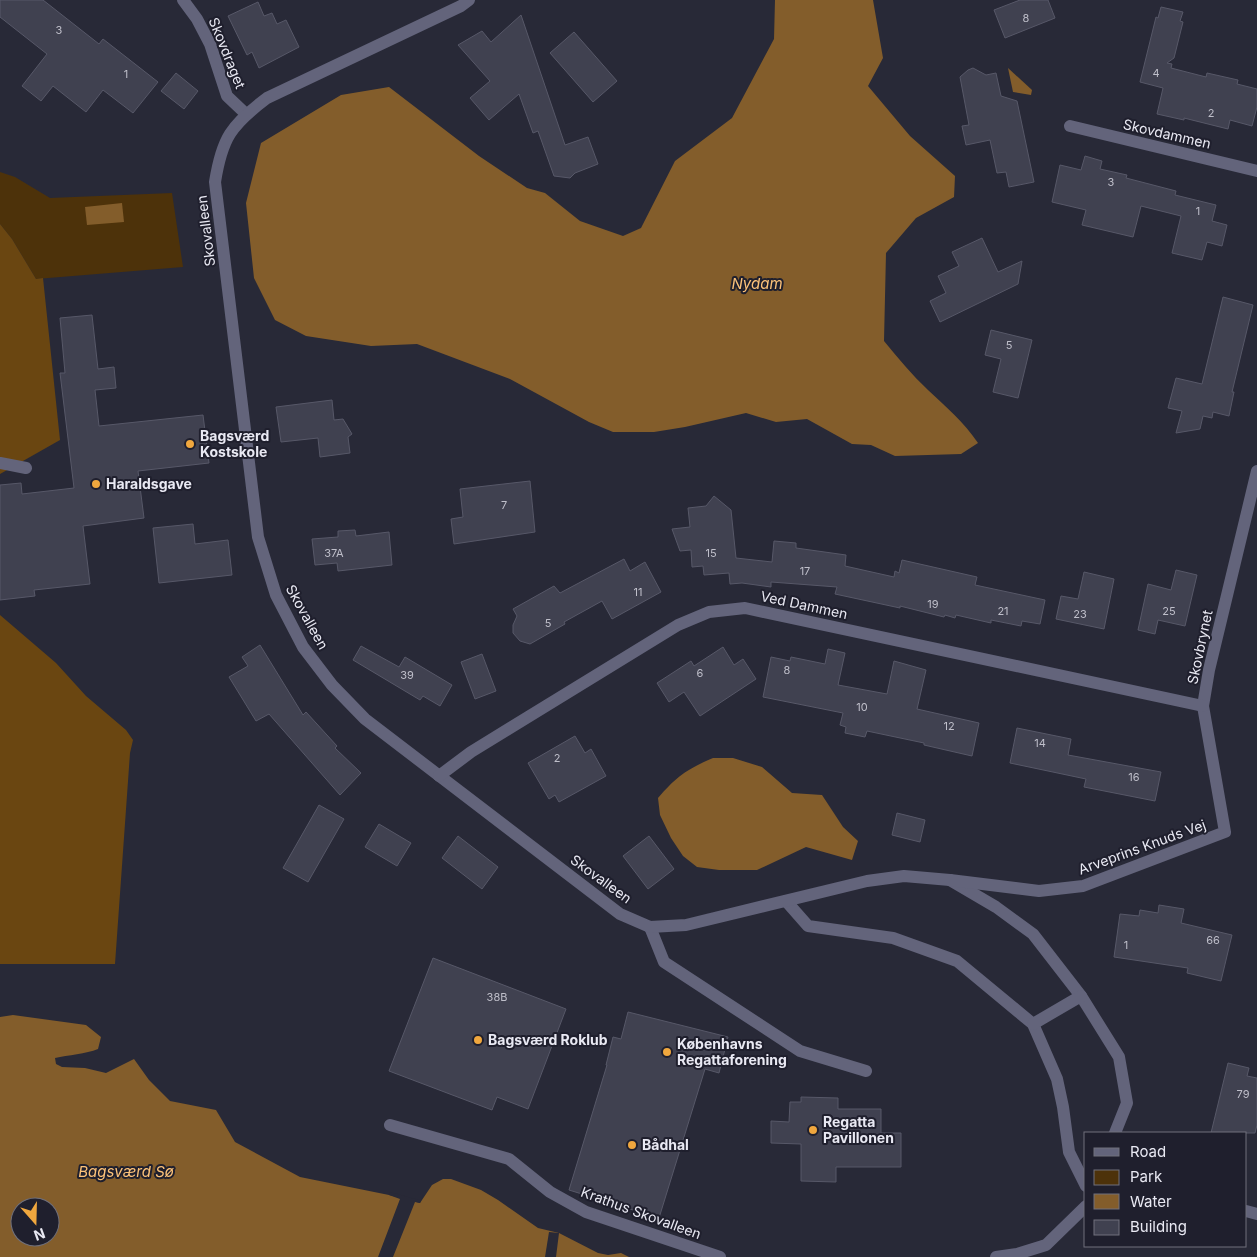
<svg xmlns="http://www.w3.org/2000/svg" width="1257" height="1257" font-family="Inter,sans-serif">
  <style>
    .green { fill: #4d320a }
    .forest { fill: #6a4611 }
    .water { fill: #835d2b; fill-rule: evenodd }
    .pier { fill: #282937 }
    .building { fill: #404150; stroke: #575868 }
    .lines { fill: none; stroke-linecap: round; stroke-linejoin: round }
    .lane { stroke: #63647b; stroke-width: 12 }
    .street { stroke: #63647b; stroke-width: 12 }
    .poi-dot { fill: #f0a73e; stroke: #1f1f2d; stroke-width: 2 }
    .labels { text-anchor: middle; stroke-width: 4; stroke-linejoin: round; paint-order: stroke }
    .number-label { font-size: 11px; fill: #bfbfca }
    .street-label { font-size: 14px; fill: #e9e9f3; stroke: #1f1f2d }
    .poi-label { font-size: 14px; font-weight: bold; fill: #e9e9f3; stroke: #1f1f2d; text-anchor: start }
    .water-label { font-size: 15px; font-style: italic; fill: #fcc279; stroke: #1f1f2d }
  </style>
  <rect width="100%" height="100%" fill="#282937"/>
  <polygon class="green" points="0,172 15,177 50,198 172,193 183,267 36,279 12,239 0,224"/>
  <g class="forest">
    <polygon points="0,224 12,239 36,279 43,278 60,440 0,474"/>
    <polygon points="0,615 56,663 86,696 126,730 133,740 130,753 115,964 0,964"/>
  </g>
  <g class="water">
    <path d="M775,0H873L883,58L868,86L910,136L955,176L954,197L916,218L886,253L884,341C898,358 912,375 928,390C946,407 964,422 978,443L961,454L895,456L871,445L852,444L807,419L776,422L746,413L685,427L654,432H613L589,422L510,379L417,344L371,346L306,336L275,320L254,278L246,203L261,143L341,95L389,87L479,156L527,188L545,193L580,221L623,236L641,228L675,161L732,118L774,39Z"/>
    <polygon points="1008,68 1032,90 1031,95 1013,92"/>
    <polygon points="122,203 124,222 87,225 85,207"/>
    <path d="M713,758H733L762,767L792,793L822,795L843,827L858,841L852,860L806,847L757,870H719L697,867L683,856L671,838L660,815L658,798C676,777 687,769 713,758Z"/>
    <path d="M13,1015L86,1025L101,1037L98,1049C86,1054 68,1055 55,1058L56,1064L62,1067L85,1068L106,1073L134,1059L149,1080L170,1101L216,1110L235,1142L300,1177L389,1195L420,1203L432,1185L443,1179H451L481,1190L498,1200L538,1228L559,1233L598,1253L608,1255L621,1253L629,1257H0V1017ZM20,1207H50V1237H20Z"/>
  </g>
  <g class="pier">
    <polygon points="390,1192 419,1200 423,1195 420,1203 415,1202 393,1257 378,1257 400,1199 389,1195"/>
    <polygon points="549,1232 559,1233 556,1257 545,1257"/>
  </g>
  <g class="building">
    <polygon points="0,0 43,0 99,44 103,39 158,82 133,113 103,90 86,112 53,86 41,101 22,86 47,54 0,17"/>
    <polygon points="1020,0 1048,0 1055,18 1005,38 994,10"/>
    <polygon points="258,2 264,16 272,13 277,24 286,20 299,47 259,68 252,52 247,55 228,16"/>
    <polygon points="1161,7 1183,12 1180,21 1183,22 1174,58 1167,63 1172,64 1171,68 1206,77 1207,73 1238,80 1237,84 1257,89 1257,107 1252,126 1230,120 1228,129 1184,118 1184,120 1157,114 1163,88 1140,82 1156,17 1158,18"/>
    <polygon points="521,15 565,145 588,137 598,164 575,173 570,178 554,176 538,131 533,133 519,94 489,120 470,98 490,81 458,45 482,31 491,42"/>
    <polygon points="574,32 617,81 593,102 550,53"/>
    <polygon points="973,68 986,75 996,73 1001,96 1017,101 1034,182 1009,187 1006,172 997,173 990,140 966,145 962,126 969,125 960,77 968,70"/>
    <polygon points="176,73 198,91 184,109 161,91"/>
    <polygon points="1085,156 1102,161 1100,169 1127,175 1126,178 1176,191 1175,195 1216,205 1212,221 1227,225 1222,246 1207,242 1202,260 1172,253 1181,216 1141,206 1133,237 1082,225 1086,210 1052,202 1060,165 1081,170"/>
    <polygon points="982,238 998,272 1022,261 1018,284 940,322 930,301 946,293 938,276 959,266 952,252"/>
    <polygon points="1223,297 1253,305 1232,392 1234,392 1229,416 1213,412 1212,418 1203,416 1200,429 1176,433 1182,411 1168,408 1176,378 1202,384"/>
    <polygon points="92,315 98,369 114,367 116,388 95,390 99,426 203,415 209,463 138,471 144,518 83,526 90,584 34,590 35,596 0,600 0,485 21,483 22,494 74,488 60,373 65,373 60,318"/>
    <polygon points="991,330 1032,340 1018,398 993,392 1001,359 985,355"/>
    <polygon points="332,400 334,420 343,419 352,434 348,437 350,453 320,457 318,438 281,442 276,407"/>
    <polygon points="530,481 535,532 454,544 451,519 463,517 460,489"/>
    <polygon points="714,496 731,510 736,558 772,562 774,541 796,543 796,548 846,555 845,566 894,577 895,571 899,573 902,560 977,577 975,585 1045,600 1040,624 1022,621 1021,626 991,620 991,623 956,615 955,618 945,615 944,617 900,606 900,608 835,594 837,587 771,582 771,587 742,583 730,584 729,573 704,575 703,566 692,567 691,550 680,551 672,529 690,527 688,508 706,506"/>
    <polygon points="193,524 195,544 228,540 232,575 159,583 153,528"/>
    <polygon points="355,530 356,536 389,532 392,565 338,571 337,563 315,565 312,539 338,537 338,531"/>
    <polygon points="624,559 630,571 645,562 661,592 612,619 602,601 564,622 565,624 530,644 520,641 513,633 513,625 517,616 513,609 554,586 560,593"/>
    <polygon points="1176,570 1197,575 1185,626 1158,620 1155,634 1138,630 1148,584 1171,590"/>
    <polygon points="1084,572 1114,579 1104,629 1056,619 1061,596 1078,599"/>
    <polygon points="260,645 303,715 306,712 337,746 335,748 361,773 340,795 269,714 256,721 229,677 248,666 242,657"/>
    <polygon points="361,646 399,667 405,657 452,685 440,706 423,696 420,700 353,660"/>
    <polygon points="723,647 734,665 743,659 756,679 700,716 684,692 669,702 657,683 691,661 694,666"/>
    <polygon points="828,649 845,653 838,685 887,694 894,661 926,670 917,709 979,723 972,756 924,745 924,743 867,731 865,737 845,733 846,727 840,725 843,713 763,697 771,657 790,661 791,657 825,664"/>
    <polygon points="482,654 496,691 475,699 461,662"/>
    <polygon points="1017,728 1071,739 1068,755 1161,772 1155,801 1084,787 1086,779 1010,763"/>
    <polygon points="575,736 585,753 591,749 606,776 559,802 555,795 549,799 528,763"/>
    <polygon points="319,805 344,819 308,882 283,868"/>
    <polygon points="897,813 925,820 920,842 892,835"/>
    <polygon points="379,824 411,843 397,866 365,847"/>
    <polygon points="458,836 498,867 482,889 442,858"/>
    <polygon points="649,836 674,869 648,889 623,856"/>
    <polygon points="1159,905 1184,909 1181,923 1232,935 1221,981 1187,973 1188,968 1114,957 1120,914 1139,916 1140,910 1158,913"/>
    <polygon points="433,958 566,1009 528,1109 497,1097 492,1110 389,1071"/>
    <polygon points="628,1012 728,1037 719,1073 705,1069 659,1218 569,1190 607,1065 606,1065 613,1037 621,1039"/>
    <polygon points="1228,1063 1249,1068 1247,1076 1257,1078 1257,1125 1255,1133 1211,1133"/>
    <polygon points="801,1097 838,1098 838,1109 881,1109 881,1133 901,1133 901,1167 836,1167 836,1182 801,1181 801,1144 771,1143 771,1121 789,1122 790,1102 801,1102"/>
  </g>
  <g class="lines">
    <g class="lane">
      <polyline points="0,463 26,468"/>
      <polyline points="950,880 996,907 1033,934 1081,996 1119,1057 1127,1103 1115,1133"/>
      <polyline points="786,901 808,926 893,938 957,961 1033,1024 1057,1079 1063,1107 1069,1152 1086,1186"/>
      <polyline points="650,927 664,962 800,1051 866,1071"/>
      <polyline points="1033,1024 1081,996"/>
      <polyline points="390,1125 509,1159 550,1192 586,1212 720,1257"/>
      <polyline points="1246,1211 1257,1214"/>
      <polyline points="996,1257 1017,1254 1046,1245 1086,1206"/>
    </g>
    <g class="street">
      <polyline points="183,0 197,19 210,44 227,96 246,114"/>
      <path d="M469,0L461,6L267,98C231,125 222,138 215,182L258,537L276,595L303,647L332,685L365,719L620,914L650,927L686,925L867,881L904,876L950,880L1039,891L1083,886L1225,832L1203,706L1209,670L1257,471"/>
      <polyline points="1070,126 1257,171"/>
      <polyline points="439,776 471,752 678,625 709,612 745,608 1203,706"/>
    </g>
  </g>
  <g class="poi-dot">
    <circle cx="190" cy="444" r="5"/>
    <circle cx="96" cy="484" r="5"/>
    <circle cx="478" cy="1040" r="5"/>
    <circle cx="667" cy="1052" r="5"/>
    <circle cx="813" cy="1130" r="5"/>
    <circle cx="632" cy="1145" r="5"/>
  </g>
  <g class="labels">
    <g class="number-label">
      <text x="1026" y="22">8</text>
      <text x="59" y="34">3</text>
      <text x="1156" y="77">4</text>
      <text x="126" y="78">1</text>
      <text x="1211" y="117">2</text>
      <text x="1111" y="186">3</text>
      <text x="1198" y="215">1</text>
      <text x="1009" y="349">5</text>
      <text x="504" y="509">7</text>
      <text x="334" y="557">37A</text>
      <text x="711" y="557">15</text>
      <text x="805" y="575">17</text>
      <text x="638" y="596">11</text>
      <text x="933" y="608">19</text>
      <text x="1003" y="615">21</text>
      <text x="1169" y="615">25</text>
      <text x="1080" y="618">23</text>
      <text x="548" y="627">5</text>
      <text x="787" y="674">8</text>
      <text x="700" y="677">6</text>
      <text x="407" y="679">39</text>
      <text x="862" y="711">10</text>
      <text x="949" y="730">12</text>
      <text x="1040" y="747">14</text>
      <text x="557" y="762">2</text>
      <text x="1134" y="781">16</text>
      <text x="1213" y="944">66</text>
      <text x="1126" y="949">1</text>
      <text x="497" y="1001">38B</text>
      <text x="1243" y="1098">79</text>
    </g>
    <g class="street-label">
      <text transform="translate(227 53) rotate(68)" y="5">Skovdraget</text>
      <text transform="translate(1167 134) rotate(13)" y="5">Skovdammen</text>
      <text transform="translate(206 231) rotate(-97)" y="5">Skovalleen</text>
      <text transform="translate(804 605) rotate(12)" y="5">Ved Dammen</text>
      <text transform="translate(307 617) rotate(61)" y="5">Skovalleen</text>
      <text transform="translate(1200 647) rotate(-78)" y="5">Skovbrynet</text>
      <text transform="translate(1142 847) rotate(-20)" y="5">Arveprins Knuds Vej</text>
      <text transform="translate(601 879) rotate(36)" y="5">Skovalleen</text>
      <text transform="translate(641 1213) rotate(20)" y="5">Krathus Skovalleen</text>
    </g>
    <g class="poi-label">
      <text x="200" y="441">Bagsværd<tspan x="200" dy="16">Kostskole</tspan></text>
      <text x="106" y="489">Haraldsgave</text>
      <text x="488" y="1045">Bagsværd Roklub</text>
      <text x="677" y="1049">Københavns<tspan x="677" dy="16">Regattaforening</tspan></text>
      <text x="823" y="1127">Regatta<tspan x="823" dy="16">Pavillonen</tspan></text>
      <text x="642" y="1150">Bådhal</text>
    </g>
    <g class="water-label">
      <text x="757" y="289">Nydam</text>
      <text x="126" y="1177">Bagsværd Sø</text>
    </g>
  </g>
  <rect x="1084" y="1132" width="162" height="115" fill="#1f1f2d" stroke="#70707c"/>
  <rect x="1094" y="1148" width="25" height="8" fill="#63647b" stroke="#70707c"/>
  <text x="1130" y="1157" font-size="15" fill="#e9e9f3">Road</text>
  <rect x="1094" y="1170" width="25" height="15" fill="#4d320a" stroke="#70707c"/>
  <text x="1130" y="1182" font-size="15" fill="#e9e9f3">Park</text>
  <rect x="1094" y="1194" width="25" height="15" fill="#835d2b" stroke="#70707c"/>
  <text x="1130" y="1207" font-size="15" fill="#e9e9f3">Water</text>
  <rect x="1094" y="1220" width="25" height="15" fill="#404150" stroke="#70707c"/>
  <text x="1130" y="1232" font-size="15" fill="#e9e9f3">Building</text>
  <g transform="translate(35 1222) rotate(160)"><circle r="24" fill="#1f1f2d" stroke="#70707c"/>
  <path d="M0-4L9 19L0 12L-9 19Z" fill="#f0a73e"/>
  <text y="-8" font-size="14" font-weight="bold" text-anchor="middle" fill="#e9e9f3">N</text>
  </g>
</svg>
